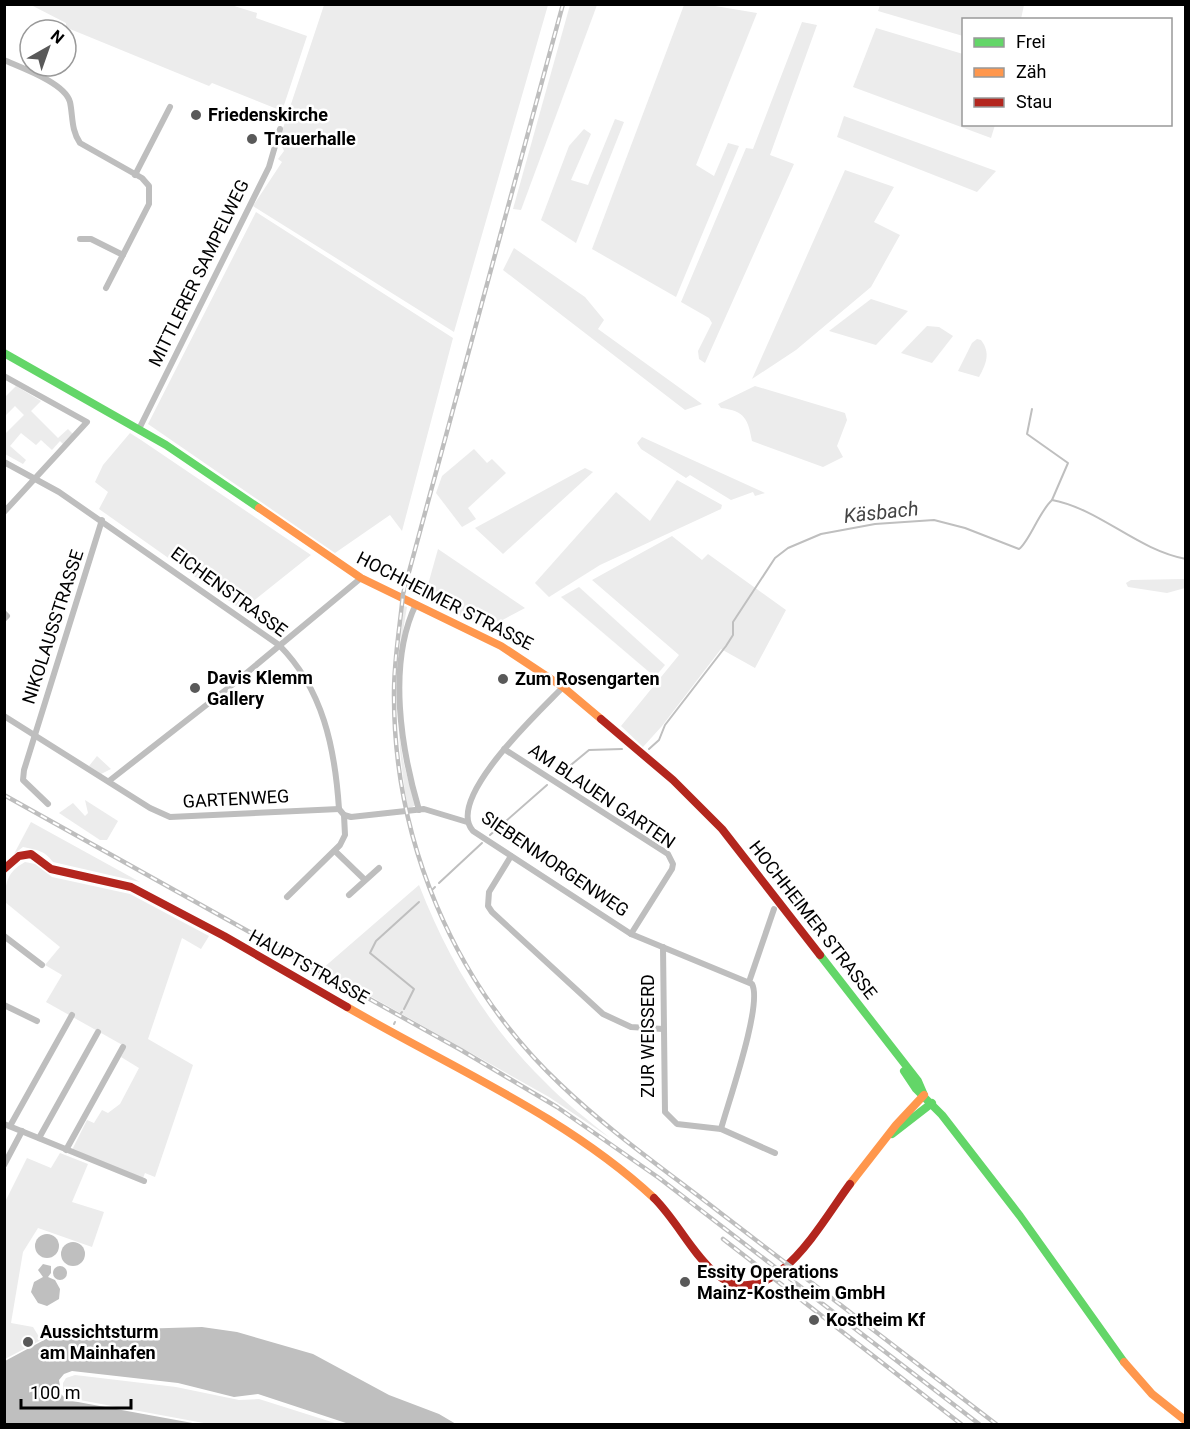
<svg xmlns="http://www.w3.org/2000/svg" width="1190" height="1429" font-family="Roboto,sans-serif">
  <style>
    .green { fill: #ececec }
    .water { fill: #bfbfbf }
    .lines { fill: none; stroke-linecap: round; stroke-linejoin: round }
    .stream { stroke: #bfbfbf; stroke-width: 2 }
    .street { stroke: #bebebe; stroke-width: 6 }
    .fast { stroke: #63d668; stroke-width: 8 }
    .slow { stroke: #ff974d; stroke-width: 8 }
    .jam { stroke: #b3261e; stroke-width: 8 }
    .rail-casing { stroke: #bebebe; stroke-width: 4.5 }
    .rail { stroke: #fff; stroke-width: 2; stroke-dasharray: 7; stroke-linecap: butt }
    .poi-dot { fill: #595959; stroke: #fff; stroke-width: 2 }
    .labels { text-anchor: middle; stroke-width: 5; stroke-linejoin: round; paint-order: stroke }
    .poi-label { font-size: 18px; font-weight: bold; fill: #000; stroke: #fff; text-anchor: start }
    .street-label { font-size: 18px; fill: #000; stroke: #fff }
    .water-label { font-size: 20px; font-style: italic; fill: #444; stroke: #fff }
  </style>
  <rect width="100%" height="100%" fill="#fff"/>
  <g class="green">
    <polygon points="31,5 231,5 257,13 256,18 307,36 282,111 212,83 209,86 70,29 66,27 66,23"/>
    <polygon points="324,5 548,5 454,332 253,206 282,162 278,159 284,151 279,140"/>
    <polygon points="570,5 597,5 521,210 513,209"/>
    <polygon points="684,5 709,5 757,13 696,165 714,176 728,143 739,146 676,297 592,249"/>
    <polygon points="880,5 880,4 1024,5 1021,19 964,20 963,36 878,11"/>
    <polygon points="802,22 817,25 770,155 794,164 705,363 699,359 698,351 712,323 709,318 681,302 746,148 753,149"/>
    <polygon points="876,28 963,54 964,124 995,125 991,138 853,87"/>
    <polygon points="844,116 996,171 977,192 837,137"/>
    <polygon points="615,119 624,122 576,243 541,220 569,146 584,129 591,134 571,180 588,185"/>
    <polygon points="845,170 894,187 874,222 900,235 871,287 796,350 752,379"/>
    <polygon points="256,212 453,338 402,531 390,515 335,553 148,424"/>
    <polygon points="514,248 585,297 604,320 598,329 702,404 685,410 503,270"/>
    <polygon points="871,299 908,311 876,345 829,331"/>
    <polygon points="927,326 939,327 953,336 932,363 901,353"/>
    <path d="M977,339L981,340C991,353 986,364 979,377L958,371L972,343Z"/>
    <polygon points="16,386 41,401 31,411 58,438 68,429 73,434 64,445 60,441 52,450 41,440 36,445 21,433 10,446 26,460 23,464 5,454 4,435 24,415 15,406 5,416 5,397"/>
    <path d="M755,386L845,413L847,420L837,446L843,457L823,467L752,441C748,419 745,411 721,408L718,404Z"/>
    <polygon points="130,433 141,440 311,555 242,610 99,509 108,492 95,482 103,465"/>
    <polygon points="642,437 765,493 755,496 753,492 731,500 690,475 686,478 641,449 637,443"/>
    <polygon points="474,449 487,463 492,459 506,473 468,508 476,519 462,527 436,493 442,476"/>
    <polygon points="585,468 593,472 503,554 475,528"/>
    <polygon points="677,480 722,505 721,509 600,565 549,597 535,583 616,492 650,521"/>
    <polygon points="672,536 702,560 708,554 786,610 755,668 721,649 662,726 643,747 621,726 679,655 592,580"/>
    <polygon points="438,549 525,608 495,624 483,626 424,599"/>
    <polygon points="1185,579 1185,588 1167,593 1128,587 1126,583 1131,580"/>
    <polygon points="579,587 665,665 655,677 561,597"/>
    <path d="M404,606L407,607C399,652 394,701 401,746C403,766 410,785 416,805L408,809C395,739 396,676 404,606Z"/>
    <polygon points="97,756 111,769 101,774 89,766"/>
    <polygon points="85,800 118,821 107,840 100,840 59,813 73,803 85,816 88,813"/>
    <path d="M31,822L140,882L53,862C44,850 37,850 23,847L14,854Z"/>
    <path d="M25,862L35,864L52,877L130,894L209,936L201,949L182,938L148,1039L193,1065L155,1177L145,1173L143,1178L72,1150L87,1120L94,1123L102,1110L108,1113L120,1104L139,1068L121,1057L126,1047L46,1002L62,975L45,965L60,947L5,902C5,883 7,872 25,862Z"/>
    <path d="M419,885C448,959 487,1025 544,1081C564,1102 588,1120 610,1138L549,1097L322,969Z"/>
    <polygon points="60,1153 88,1164 72,1202 104,1212 92,1247 38,1228 23,1252 11,1323 33,1327 41,1340 5,1359 5,1202 27,1158 51,1168"/>
    <polygon points="75,1375 176,1387 239,1400 259,1399 338,1424 209,1424 69,1398 63,1392 63,1383 66,1378"/>
  </g>
  <g class="water">
    <circle cx="47" cy="1246" r="12"/>
    <circle cx="73" cy="1254" r="12"/>
    <polygon points="43,1264 51,1266 51,1273 48,1277 55,1280 60,1289 59,1299 47,1306 38,1303 31,1292 34,1282 43,1277 38,1270"/>
    <circle cx="60" cy="1273" r="7"/>
    <polygon points="202,1327 237,1332 313,1354 389,1395 439,1414 456,1424 349,1424 258,1394 234,1397 178,1383 72,1371 64,1374 59,1380 61,1394 67,1400 198,1424 5,1424 5,1361 46,1339 69,1331"/>
  </g>
  <g class="lines">
    <g class="stream">
      <polyline points="1032,409 1027,434 1068,463 1052,500"/>
      <path d="M649,749L659,740L665,725L726,646L733,635V622L775,558L788,548L821,534L875,524L934,520L965,528L1019,549C1029,542 1039,512 1052,500C1100,509 1137,550 1186,559"/>
      <polyline points="560,774 589,750 622,749"/>
      <polyline points="490,835 547,785"/>
      <polyline points="439,883 482,843"/>
      <polyline points="432,890 435,887"/>
      <polyline points="404,1009 414,989 370,953 376,941 419,902"/>
      <polyline points="401,1013 402,1012"/>
      <polyline points="394,1024 395,1022"/>
    </g>
    <g class="street">
      <path d="M4,60C22,68 65,83 70,102C73,116 71,130 80,143L142,178L149,186V204L106,288"/>
      <polyline points="135,175 170,107"/>
      <polyline points="80,239 91,239 123,255"/>
      <polyline points="4,376 87,422 4,512"/>
      <polyline points="139,429 269,167 280,129"/>
      <path d="M4,462L59,492L279,645C323,689 335,748 339,809L344,815L345,835L340,845L287,897"/>
      <path d="M416,604C387,664 401,749 419,810"/>
      <polyline points="4,613 7,616 4,619"/>
      <path d="M563,687C541,710 444,799 473,831L631,934L752,984C763,1004 728,1103 721,1129"/>
      <polyline points="4,716 150,808 170,817 339,809"/>
      <polyline points="504,749 668,854 673,864 672,869 631,934"/>
      <polyline points="109,781 232,685 361,578"/>
      <polyline points="48,804 23,780 24,770 102,520"/>
      <polyline points="344,815 351,817 424,809 467,822"/>
      <polyline points="335,851 365,880"/>
      <polyline points="511,856 489,892 488,906 492,912 603,1014 631,1027 663,1029"/>
      <polyline points="349,895 379,868"/>
      <polyline points="4,936 42,965"/>
      <polyline points="663,947 665,1112 677,1124 721,1129 775,1153"/>
      <polyline points="749,982 774,909"/>
      <polyline points="4,1005 37,1021"/>
      <polyline points="4,1124 144,1181"/>
      <polyline points="10,1126 72,1015"/>
      <polyline points="39,1138 98,1032"/>
      <polyline points="66,1150 123,1047"/>
      <polyline points="4,1165 22,1131"/>
    </g>
    <g class="fast">
      <polyline points="4,353 166,445 259,508"/>
      <polyline points="820,955 918,1081 924,1095"/>
      <polyline points="904,1071 916,1089 942,1115 1020,1216 1124,1362"/>
      <polyline points="892,1134 932,1103"/>
    </g>
    <g class="slow">
      <polyline points="259,508 361,578 501,646 563,687 601,719"/>
      <path d="M347,1007C450,1067 566,1116 654,1198"/>
      <polyline points="850,1184 896,1125 924,1095"/>
      <polyline points="1124,1362 1152,1394 1186,1421"/>
    </g>
    <g class="jam">
      <polyline points="601,719 673,780 722,829 820,955"/>
      <polyline points="4,869 19,856 31,854 51,869 131,887 224,936 347,1007"/>
      <path d="M654,1198C677,1221 691,1252 715,1273C770,1320 822,1221 850,1184"/>
    </g>
    <defs>
      <g id="rail">
        <path d="M563,4L403,594C400,627 394,659 394,692C393,839 453,983 560,1084C609,1131 665,1170 718,1211C811,1282 903,1353 996,1424"/>
        <polyline points="4,795 461,1050 557,1107 659,1178 979,1424"/>
        <polyline points="723,1239 961,1424"/>
      </g>
    </defs>
    <use href="#rail" class="rail-casing"/>
    <use href="#rail" class="rail"/>
  </g>
  <g class="poi-dot">
    <circle cx="196" cy="115" r="6"/>
    <circle cx="252" cy="139" r="6"/>
    <circle cx="503" cy="679" r="6"/>
    <circle cx="195" cy="688" r="6"/>
    <circle cx="685" cy="1282" r="6"/>
    <circle cx="814" cy="1320" r="6"/>
    <circle cx="28" cy="1342" r="6"/>
  </g>
  <g class="labels">
    <g class="poi-label">
      <text x="208" y="121">Friedenskirche</text>
      <text x="264" y="145">Trauerhalle</text>
      <text x="207" y="684">Davis Klemm<tspan x="207" dy="21">Gallery</tspan></text>
      <text x="515" y="685">Zum Rosengarten</text>
      <text x="697" y="1278">Essity Operations<tspan x="697" dy="21">Mainz-Kostheim GmbH</tspan></text>
      <text x="826" y="1326">Kostheim Kf</text>
      <text x="40" y="1338">Aussichtsturm<tspan x="40" dy="21">am Mainhafen</tspan></text>
    </g>
    <g class="street-label">
      <text transform="translate(199 273) rotate(-64)" y="6">MITTLERER SAMPELWEG</text>
      <text transform="translate(229 592) rotate(36)" y="6">EICHENSTRASSE</text>
      <text transform="translate(445 601) rotate(27)" y="6">HOCHHEIMER STRASSE</text>
      <text transform="translate(53 627) rotate(-72)" y="6">NIKOLAUSSTRASSE</text>
      <text transform="translate(602 796) rotate(34)" y="6">AM BLAUEN GARTEN</text>
      <text transform="translate(236 799) rotate(-3)" y="6">GARTENWEG</text>
      <text transform="translate(555 864) rotate(34)" y="6">SIEBENMORGENWEG</text>
      <text transform="translate(813 920) rotate(52)" y="6">HOCHHEIMER STRASSE</text>
      <text transform="translate(309 967) rotate(29)" y="6">HAUPTSTRASSE</text>
      <text transform="translate(648 1036) rotate(-90)" y="6">ZUR WEISSERD</text>
    </g>
    <g class="water-label">
      <text transform="translate(881 512) rotate(-6)" y="7">Käsbach</text>
    </g>
  </g>
  <rect width="1190" height="1429" fill="none" stroke="#000000" stroke-width="12"/>
  <rect x="962" y="18" width="210" height="108" fill="#ffffff" stroke="#999999" stroke-width="1.5"/>
  <rect x="974" y="38" width="30" height="9" fill="#63d668" stroke="#999999" stroke-width="1.5"/>
  <text x="1016" y="48" font-size="18" fill="#000000">Frei</text>
  <rect x="974" y="68" width="30" height="9" fill="#ff974d" stroke="#999999" stroke-width="1.5"/>
  <text x="1016" y="78" font-size="18" fill="#000000">Zäh</text>
  <rect x="974" y="98" width="30" height="9" fill="#b3261e" stroke="#999999" stroke-width="1.5"/>
  <text x="1016" y="108" font-size="18" fill="#000000">Stau</text>
  <g transform="translate(48 48) rotate(40)"><circle r="28" fill="#ffffff" stroke="#999999" stroke-width="1.5"/>
  <path d="M0-4.5L10 22L0 15L-10 22Z" fill="#595959"/>
  <text y="-9" font-size="16" font-weight="bold" text-anchor="middle" fill="#000000">N</text>
  </g>
  <path d="M21 1399v9h110v-9" fill="none" stroke="#000000" stroke-width="3"/>
  <text x="30" y="1399" font-size="18" fill="#000000" stroke="#ffffff" stroke-width="4.5" paint-order="stroke">100 m</text>
</svg>
